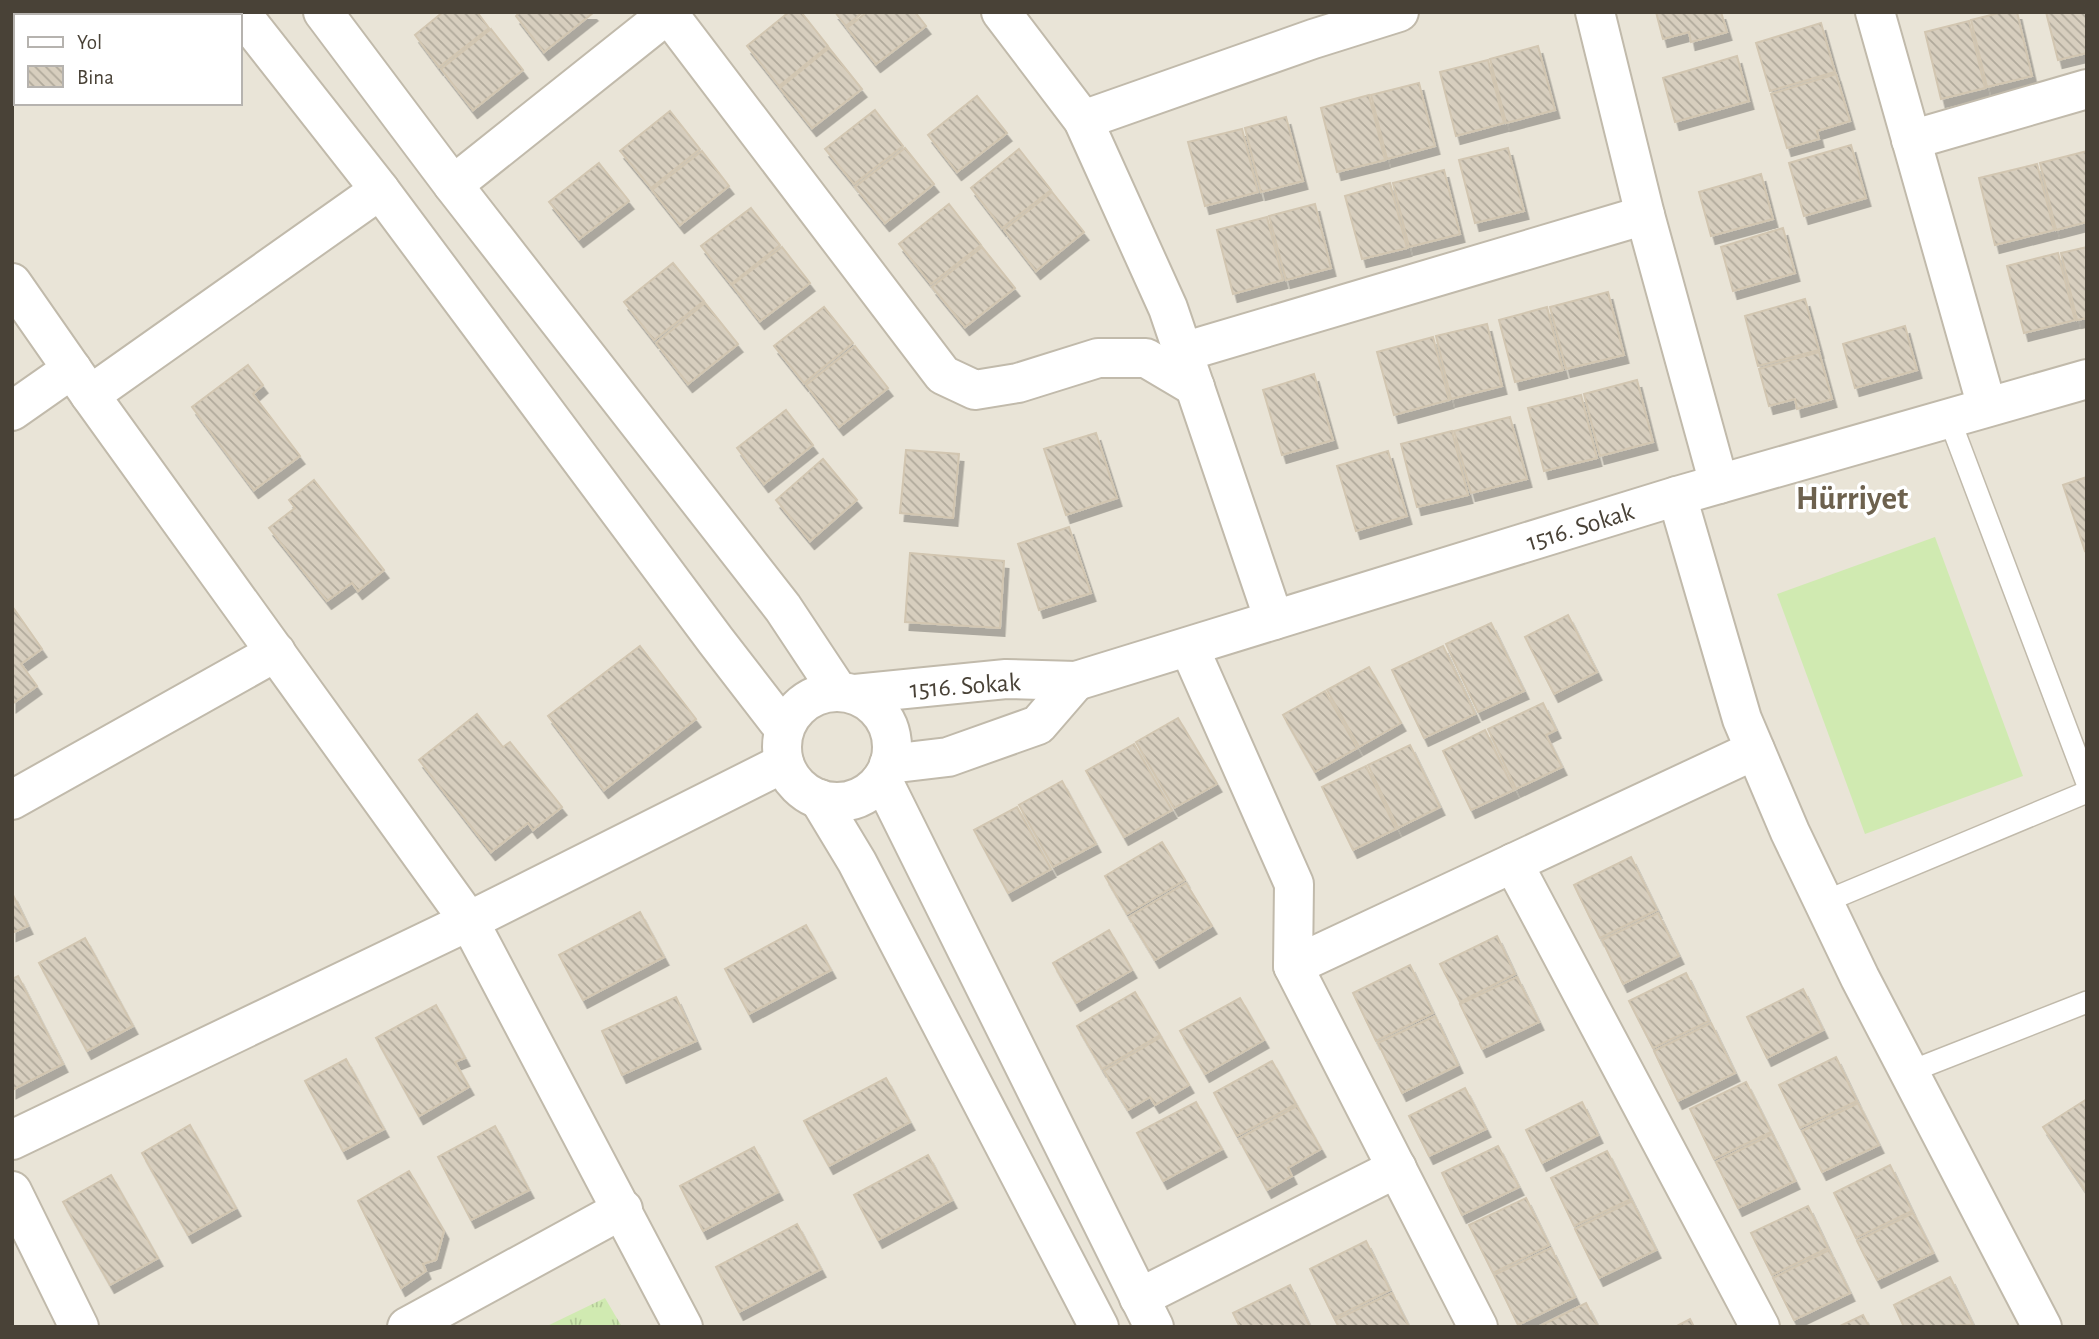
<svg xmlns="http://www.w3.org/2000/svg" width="2099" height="1339" font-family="'Alegreya Sans',sans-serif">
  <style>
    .residential { fill: #e9e4d7; fill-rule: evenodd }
    .grass { fill: url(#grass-tufts) }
    .pitch { fill: #d0eab1 }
    .building { fill: url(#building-back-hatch); stroke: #d2c6b1; stroke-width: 2; filter: url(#shadow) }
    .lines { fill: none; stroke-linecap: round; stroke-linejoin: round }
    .service-casing { stroke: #c1baab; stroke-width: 24 }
    .minor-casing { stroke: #c1baab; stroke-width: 42 }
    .tertiary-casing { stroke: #c1baab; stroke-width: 42 }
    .service { stroke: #fff; stroke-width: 21 }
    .minor { stroke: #fff; stroke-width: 38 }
    .tertiary { stroke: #fff; stroke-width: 38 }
    .labels { text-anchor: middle; stroke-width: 7; stroke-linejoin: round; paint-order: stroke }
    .street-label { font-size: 26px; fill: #494237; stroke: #fff }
    .district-label { font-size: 33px; font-weight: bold; fill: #6d614e; stroke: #fff }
  </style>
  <defs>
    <pattern id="grass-tufts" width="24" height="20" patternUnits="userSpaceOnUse" patternTransform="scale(1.75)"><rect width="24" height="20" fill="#d0eab1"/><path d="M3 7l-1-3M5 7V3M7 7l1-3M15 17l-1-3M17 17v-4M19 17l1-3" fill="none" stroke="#b4ca99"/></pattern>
    <pattern id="building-back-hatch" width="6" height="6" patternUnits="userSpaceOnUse" patternTransform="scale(1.75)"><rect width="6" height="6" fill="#d7cebe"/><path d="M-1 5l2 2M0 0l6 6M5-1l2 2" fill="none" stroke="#b0a99b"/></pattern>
    <filter id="shadow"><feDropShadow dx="4.5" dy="8" stdDeviation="0" flood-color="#0004"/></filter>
  </defs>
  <rect width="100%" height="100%" fill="#f5f2e9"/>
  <path class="residential" d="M12,12H2087V1327H12ZM16,16H240V103H16Z"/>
  <polygon class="grass" points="605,1298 622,1327 545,1327"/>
  <polygon class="pitch" points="1935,537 2023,776 1865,834 1777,594"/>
  <g class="building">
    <polygon points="443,12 477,12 489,28 439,67 415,35"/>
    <polygon points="520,12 592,12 593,13 544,52 516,16"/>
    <polygon points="789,12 801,12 828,46 779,86 747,46"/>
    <polygon points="835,12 863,12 846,26"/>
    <polygon points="867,12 915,12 926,26 876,64 847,28"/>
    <polygon points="1656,12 1721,12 1727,32 1691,42 1689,32 1663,39"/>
    <polygon points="2003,12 2017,12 2032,76 1987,87 1971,20"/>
    <polygon points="2046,12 2087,12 2087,53 2058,60"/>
    <polygon points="1969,21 1985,88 1941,99 1925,32"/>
    <polygon points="1821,23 1835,72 1770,91 1756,43"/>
    <polygon points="491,29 523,70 473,110 441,69"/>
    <polygon points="1538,46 1555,110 1506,123 1490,59"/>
    <polygon points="829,48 862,89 812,128 780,88"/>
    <polygon points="1737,56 1749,101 1675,122 1663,78"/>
    <polygon points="1488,60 1504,123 1456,136 1440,72"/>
    <polygon points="1836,74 1850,121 1817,131 1819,139 1787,148 1771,94"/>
    <polygon points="1419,83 1435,146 1387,159 1371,95"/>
    <polygon points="1369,95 1385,160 1337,172 1321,108"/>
    <polygon points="977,96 1007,133 957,172 928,135"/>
    <polygon points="875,110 903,146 854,184 825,149"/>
    <polygon points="670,111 700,149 651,188 620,151"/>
    <polygon points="1286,117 1303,181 1261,192 1245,128"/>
    <polygon points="1242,129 1258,192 1205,206 1188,142"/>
    <polygon points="1851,145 1866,198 1804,216 1789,163"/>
    <polygon points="905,148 934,184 885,223 855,187"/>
    <polygon points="1508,148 1524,211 1475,223 1459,160"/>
    <polygon points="1019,149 1051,190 1002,228 971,188"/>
    <polygon points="702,151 729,186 680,225 652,190"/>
    <polygon points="2087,151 2087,222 2056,230 2040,163"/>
    <polygon points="599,163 629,201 579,239 549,202"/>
    <polygon points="2037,164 2054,230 1995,245 1979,178"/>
    <polygon points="1444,170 1460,234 1409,247 1393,183"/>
    <polygon points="1761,174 1773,219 1711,236 1699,192"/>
    <polygon points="1390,183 1407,248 1362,259 1345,196"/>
    <polygon points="1052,192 1084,232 1036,271 1004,230"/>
    <polygon points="949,204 981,245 931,284 899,244"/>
    <polygon points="1315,204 1331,268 1286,280 1269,216"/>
    <polygon points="751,208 780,245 731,284 701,246"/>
    <polygon points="1267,217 1283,280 1233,294 1217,230"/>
    <polygon points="1783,228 1795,273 1733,291 1721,247"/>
    <polygon points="782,247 810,283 760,321 732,285"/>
    <polygon points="982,247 1015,288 965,327 932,287"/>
    <polygon points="2087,247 2087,318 2077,320 2061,253"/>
    <polygon points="2058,253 2075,320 2024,333 2007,266"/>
    <polygon points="673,263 704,301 654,340 624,302"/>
    <polygon points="1608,292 1624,355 1566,369 1550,307"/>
    <polygon points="1805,299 1819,350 1758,366 1745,316"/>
    <polygon points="705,303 738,344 688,384 656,343"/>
    <polygon points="824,307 853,343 804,383 774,346"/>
    <polygon points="1547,307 1563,370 1515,382 1499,320"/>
    <polygon points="1487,324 1502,386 1451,399 1436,336"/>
    <polygon points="1905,326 1917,370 1855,388 1843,344"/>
    <polygon points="1433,337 1449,400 1394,415 1377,352"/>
    <polygon points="855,346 888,388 839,427 806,385"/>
    <polygon points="1819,352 1832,399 1797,409 1795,399 1769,406 1759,369"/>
    <polygon points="248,365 263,385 253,394 300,456 254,490 192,407"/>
    <polygon points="1314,374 1333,440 1282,455 1263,390"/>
    <polygon points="1637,380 1653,442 1600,456 1584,394"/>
    <polygon points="1581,395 1597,458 1544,471 1528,408"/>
    <polygon points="786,410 813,445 764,484 737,448"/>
    <polygon points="1510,417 1527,479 1471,493 1454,431"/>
    <polygon points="1452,431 1468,495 1417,507 1401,444"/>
    <polygon points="1096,433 1117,498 1066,515 1044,449"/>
    <polygon points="906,450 959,454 953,518 900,513"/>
    <polygon points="1388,451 1407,516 1356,531 1337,466"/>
    <polygon points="823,459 857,500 810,541 776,500"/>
    <polygon points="2087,477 2087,550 2085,551 2063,485"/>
    <polygon points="314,480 384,570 358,591 352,583 327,601 269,528 295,508 289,500"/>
    <polygon points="1069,527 1091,593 1039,610 1018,544"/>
    <polygon points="910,553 1004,561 1000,628 905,622"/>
    <polygon points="12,606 42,649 21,664 37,686 12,704"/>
    <polygon points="1568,615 1597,672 1554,694 1525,637"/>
    <polygon points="1491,623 1524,691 1478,712 1446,644"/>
    <polygon points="640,646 696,719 604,790 548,716"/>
    <polygon points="1443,646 1475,714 1424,738 1392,670"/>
    <polygon points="1369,667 1401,723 1359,747 1327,690"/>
    <polygon points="1325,691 1357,748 1315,772 1283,715"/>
    <polygon points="1543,703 1556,730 1546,735 1562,767 1516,789 1488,729"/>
    <polygon points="477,714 503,747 510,742 562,807 533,830 528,823 491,852 419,760"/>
    <polygon points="1178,718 1217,784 1174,808 1136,742"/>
    <polygon points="1485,730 1514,790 1471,810 1443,751"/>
    <polygon points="1134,744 1172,810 1124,837 1086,771"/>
    <polygon points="1410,745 1440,807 1398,828 1368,765"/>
    <polygon points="1366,766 1396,829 1353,850 1322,787"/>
    <polygon points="1062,781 1096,844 1053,867 1019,805"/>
    <polygon points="1017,807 1051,869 1008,893 974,830"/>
    <polygon points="1162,842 1185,880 1127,914 1105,876"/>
    <polygon points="1631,857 1657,910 1600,938 1574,885"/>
    <polygon points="1186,883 1212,926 1155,960 1129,917"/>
    <polygon points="12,893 28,926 12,933"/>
    <polygon points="640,912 664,957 583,1000 559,955"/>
    <polygon points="1658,913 1679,956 1623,984 1602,940"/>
    <polygon points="806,925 831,970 749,1014 725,969"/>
    <polygon points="1109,930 1132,970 1076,1003 1053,963"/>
    <polygon points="1497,936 1515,974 1460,1002 1440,964"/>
    <polygon points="85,938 133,1026 87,1051 39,963"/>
    <polygon points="1410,965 1433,1013 1376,1041 1353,993"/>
    <polygon points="1686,973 1709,1021 1653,1048 1629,1001"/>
    <polygon points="18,976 63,1064 12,1090 12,979"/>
    <polygon points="1517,977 1539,1022 1482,1049 1460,1004"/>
    <polygon points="1803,989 1823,1030 1767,1058 1747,1017"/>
    <polygon points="1135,992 1160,1035 1102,1069 1077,1026"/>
    <polygon points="676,997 696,1041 622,1075 602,1031"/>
    <polygon points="1240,998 1264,1040 1205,1074 1180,1031"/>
    <polygon points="436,1005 465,1058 455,1062 469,1087 419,1116 376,1038"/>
    <polygon points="1435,1016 1458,1065 1402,1093 1378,1043"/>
    <polygon points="1711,1023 1735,1073 1678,1101 1654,1051"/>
    <polygon points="1161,1037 1189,1085 1155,1105 1150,1097 1128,1110 1104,1071"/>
    <polygon points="1836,1057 1857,1101 1800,1128 1779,1085"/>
    <polygon points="346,1059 384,1129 343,1151 305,1081"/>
    <polygon points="1272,1061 1296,1104 1237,1136 1214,1093"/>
    <polygon points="886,1078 910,1122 829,1166 804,1121"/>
    <polygon points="1746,1082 1771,1132 1714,1159 1690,1109"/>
    <polygon points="1465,1088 1486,1129 1429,1156 1409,1116"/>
    <polygon points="2087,1099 2087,1193 2043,1127"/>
    <polygon points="1196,1102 1222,1149 1163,1181 1137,1133"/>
    <polygon points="1582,1102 1598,1135 1542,1163 1526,1130"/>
    <polygon points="1858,1103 1879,1145 1822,1172 1802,1131"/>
    <polygon points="1297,1106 1321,1149 1288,1168 1292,1176 1267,1190 1239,1139"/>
    <polygon points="190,1125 236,1208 188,1235 142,1153"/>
    <polygon points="495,1126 529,1190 471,1220 438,1157"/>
    <polygon points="1772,1134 1795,1181 1738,1208 1716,1162"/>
    <polygon points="1498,1146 1519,1187 1462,1215 1442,1173"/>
    <polygon points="754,1147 778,1192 703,1231 680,1186"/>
    <polygon points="1607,1151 1631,1199 1574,1226 1551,1178"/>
    <polygon points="928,1155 952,1200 878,1240 854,1195"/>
    <polygon points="1890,1165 1912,1211 1856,1238 1834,1193"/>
    <polygon points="409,1171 444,1231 436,1260 423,1264 426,1271 401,1288 358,1201"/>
    <polygon points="111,1175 158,1258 110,1285 63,1202"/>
    <polygon points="1526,1198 1549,1245 1493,1273 1469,1225"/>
    <polygon points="1632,1201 1656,1250 1599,1278 1575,1229"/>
    <polygon points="1808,1206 1828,1248 1772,1275 1751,1233"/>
    <polygon points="1913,1213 1933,1253 1877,1280 1857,1241"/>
    <polygon points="797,1224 821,1269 739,1312 716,1267"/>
    <polygon points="1366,1241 1390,1290 1334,1318 1310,1269"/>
    <polygon points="1551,1248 1575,1297 1518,1325 1494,1275"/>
    <polygon points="1829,1250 1850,1293 1794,1320 1773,1278"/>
    <polygon points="1950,1277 1973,1325 1904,1327 1894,1305"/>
    <polygon points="1290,1285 1310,1327 1240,1327 1233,1313"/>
    <polygon points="1392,1293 1409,1327 1339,1327 1335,1320"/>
    <polygon points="1586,1303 1598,1327 1538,1327"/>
    <polygon points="1863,1315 1869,1327 1838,1327"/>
    <polygon points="1690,1319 1694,1327 1675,1327"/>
  </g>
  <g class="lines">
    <defs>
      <g id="service">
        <polyline points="1949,418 2087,783"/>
        <polyline points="1824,902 2087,792"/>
        <polyline points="1909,1072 2087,1002"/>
      </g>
      <g id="minor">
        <polyline points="667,12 943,375 975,390 1018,383 1098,358 1146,358 1195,387"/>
        <polyline points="1001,12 1083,120 1168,308 1274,620"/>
        <polyline points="1595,12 1645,215 1719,484"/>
        <polyline points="1875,12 1987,407"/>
        <polyline points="1083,120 1313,39 1399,12"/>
        <polyline points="1911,140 2087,89"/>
        <polyline points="453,185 670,12"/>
        <polyline points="12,283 90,395 469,921 683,1327"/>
        <polyline points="1183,352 1645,215"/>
        <polyline points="90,395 380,190"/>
        <polyline points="12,411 72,369"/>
        <polyline points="1677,496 1742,719 1790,832 1860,978 2042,1327"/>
        <polyline points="1189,647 1294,884 1293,966 1478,1327"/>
        <polyline points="855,694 1006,679 1076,681 1677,496 2087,379"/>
        <polyline points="889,764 948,757 1038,725 1076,681"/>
        <polyline points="12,800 276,652"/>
        <polyline points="1513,863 1760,1327"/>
        <polyline points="1293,966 1755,750"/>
        <polyline points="12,1140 469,921 784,763"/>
        <polyline points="12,1191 79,1327"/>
        <polyline points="1139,1298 1397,1168"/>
        <polyline points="407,1327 623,1209"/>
      </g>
      <g id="tertiary">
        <polyline points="240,12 380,190 716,641 784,729"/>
        <polyline points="323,12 453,185 783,608 838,691"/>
        <circle cx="837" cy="747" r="55"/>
        <polyline points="882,779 1154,1327"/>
        <polyline points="819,799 857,862 1099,1327"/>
      </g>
    </defs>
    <use href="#service" class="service-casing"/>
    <use href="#minor" class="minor-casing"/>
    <use href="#tertiary" class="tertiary-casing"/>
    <use href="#service" class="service"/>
    <use href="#minor" class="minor"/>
    <use href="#tertiary" class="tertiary"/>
  </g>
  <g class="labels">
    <g class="street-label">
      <text transform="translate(1580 526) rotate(-17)" y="9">1516. Sokak</text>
      <text transform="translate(965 685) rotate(-4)" y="9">1516. Sokak</text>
    </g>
    <g class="district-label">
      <text x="1852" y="509">Hürriyet</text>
    </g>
  </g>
  <rect width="2099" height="1339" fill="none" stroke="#494237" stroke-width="28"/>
  <rect x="14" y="14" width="228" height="91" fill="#ffffff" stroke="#b6b3af" stroke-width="2"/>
  <rect x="28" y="37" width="35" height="10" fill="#ffffff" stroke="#b6b3af" stroke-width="2"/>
  <text x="77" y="49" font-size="21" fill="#494237">Yol</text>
  <rect x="28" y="66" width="35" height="21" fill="url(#building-back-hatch)" stroke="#b6b3af" stroke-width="2"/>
  <text x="77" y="84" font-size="21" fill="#494237">Bina</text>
</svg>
